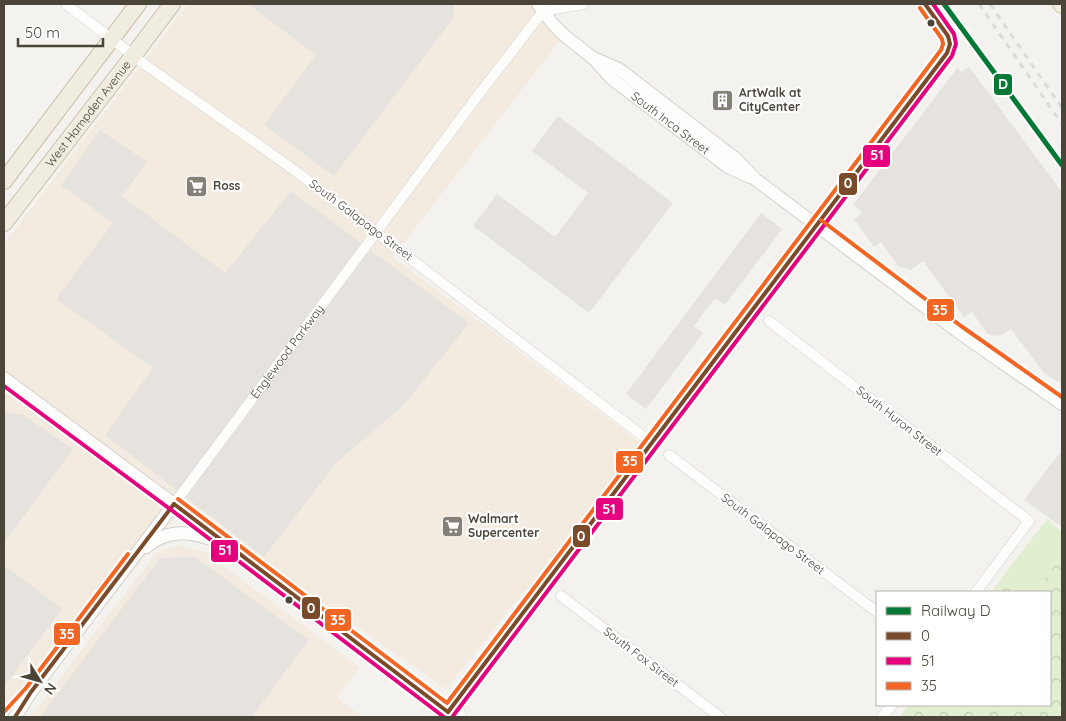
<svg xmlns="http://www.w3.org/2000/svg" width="1066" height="721" font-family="Quicksand,sans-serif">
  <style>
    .commercial { fill: #f3ebdf }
    .grass { fill: #e1eecf }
    .forest { fill: url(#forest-crowns) }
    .parking { fill: #e6e3df }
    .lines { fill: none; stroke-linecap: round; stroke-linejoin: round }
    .minor-casing { stroke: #d2d0cb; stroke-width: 11 }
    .tertiary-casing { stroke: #d2d0cb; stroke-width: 14 }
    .trunk-casing { stroke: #ccbfa9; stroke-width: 18 }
    .minor { stroke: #fdfdfc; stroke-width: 10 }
    .tertiary { stroke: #fdfdfc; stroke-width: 12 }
    .trunk { stroke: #f0ece0; stroke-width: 16 }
    .rail { stroke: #dbdbda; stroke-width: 3; stroke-dasharray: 6 6; stroke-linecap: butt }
    .bus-1-casing { stroke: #fff; stroke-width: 8 }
    .bus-2-casing { stroke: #fff; stroke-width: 8 }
    .bus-3-casing { stroke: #fff; stroke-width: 8 }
    .bus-1 { stroke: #7a4b2a; stroke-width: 4 }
    .bus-2 { stroke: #e5007d; stroke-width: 4 }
    .bus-3 { stroke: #f26522; stroke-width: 4 }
    .rail-1-casing { stroke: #fff; stroke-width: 9 }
    .rail-1 { stroke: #047835; stroke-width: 5 }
    .bus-dot { fill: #4b4439; stroke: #fff; stroke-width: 2 }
    .labels { text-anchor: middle; stroke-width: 4.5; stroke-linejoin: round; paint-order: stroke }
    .poi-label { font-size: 12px; font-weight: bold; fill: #4b4439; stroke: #fff; text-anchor: start }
    .street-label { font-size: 12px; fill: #4b4439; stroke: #fff }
    .line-badge { stroke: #fff; stroke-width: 2 }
    .badge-label { font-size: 14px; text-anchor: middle; font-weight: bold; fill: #fff }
  </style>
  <defs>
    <pattern id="forest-crowns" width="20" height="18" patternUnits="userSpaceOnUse" patternTransform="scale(1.25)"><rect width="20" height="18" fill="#e1eecf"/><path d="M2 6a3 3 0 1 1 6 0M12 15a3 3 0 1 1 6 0" fill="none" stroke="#c3cdb2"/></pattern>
  </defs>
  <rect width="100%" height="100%" fill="#f4f2ee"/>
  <g class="commercial">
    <polygon points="188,4 546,4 560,40 393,257 642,444 446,689 185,506 17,717 4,717 4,244"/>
    <polygon points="178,545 205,552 359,667 337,698 363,717 30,717 157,552"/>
  </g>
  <polygon class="grass" points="1047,519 1062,532 1062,555 1035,592 1015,592 1000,580"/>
  <g class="forest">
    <polygon points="1062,555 1062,717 900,717 909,705 1050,705 1050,592 1035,592"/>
    <polygon points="1000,580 1015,592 992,592"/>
  </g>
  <g class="parking">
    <polygon points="248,4 454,4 454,17 334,176 264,125 316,55"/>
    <polygon points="958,67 961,72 969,67 1062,192 1062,384 1044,373 1011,329 1002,335 993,336 987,333 972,312 964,317 923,261 911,270 898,266 881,242 874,247 854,219 861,214 861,211 853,205"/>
    <polygon points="558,116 673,203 589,313 473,226 497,194 555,237 588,193 532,151"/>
    <polygon points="100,130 147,162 122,196 225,273 291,191 469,323 404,405 337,462 264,557 105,435 153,368 56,299 113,223 61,185"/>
    <polygon points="761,213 782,229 725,305 715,298 694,326 703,333 646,409 626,394"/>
    <polygon points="4,411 23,415 73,449 4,543"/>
    <polygon points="1062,450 1062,527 1024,500"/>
    <polygon points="195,557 309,640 252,717 40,717 160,558"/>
    <polygon points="4,565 62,609 4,687"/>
  </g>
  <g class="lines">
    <defs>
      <g id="minor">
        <polyline points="66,4 147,66 294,170 652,443"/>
        <polyline points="817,225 943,59"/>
        <polyline points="769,321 1029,521 976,592"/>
        <polyline points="669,455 877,612"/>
        <path id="s1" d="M174,504L476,98L543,11L584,4"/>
        <polyline points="561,596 720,717"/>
        <polyline points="456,701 461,717"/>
        <polyline points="882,717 892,705"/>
      </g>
      <g id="tertiary">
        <path id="s2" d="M538,4L552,23L565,36L593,58L612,79L728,167L750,177"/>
        <polyline points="593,58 619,69 736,159 755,179 957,331 1062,404"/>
        <polyline points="4,378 174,504 448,712"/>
        <path d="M146,547C169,528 192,531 218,542"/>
        <polyline points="15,717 31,692 174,504"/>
        <polyline points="443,717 448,712 817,225"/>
      </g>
      <g id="trunk">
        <polyline points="1061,4 1062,5"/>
        <polyline points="4,181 138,4"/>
        <path id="s3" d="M4,223L133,56L172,4"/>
      </g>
    </defs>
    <use href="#minor" class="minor-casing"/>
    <use href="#tertiary" class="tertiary-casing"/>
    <use href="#trunk" class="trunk-casing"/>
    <use href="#minor" class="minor"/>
    <use href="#tertiary" class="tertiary"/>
    <use href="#trunk" class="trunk"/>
    <g class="rail">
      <polyline points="979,4 1062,124"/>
      <polyline points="990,4 1062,108"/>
    </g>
    <defs>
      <g id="bus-1">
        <polyline points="174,504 448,712"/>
        <polyline points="448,712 947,53 950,44 948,36 925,4"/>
        <polyline points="15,717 31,692 174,504"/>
      </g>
      <g id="bus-2">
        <polyline points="4,386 170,509 444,717"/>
        <polyline points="453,716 952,56 956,44 954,34 933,4"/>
      </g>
      <g id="bus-3">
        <polyline points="821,220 961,326 1062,397"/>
        <polyline points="178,499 447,703 941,50 943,44 942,39 920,8"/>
        <polyline points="4,712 26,688 128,554"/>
      </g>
    </defs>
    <use href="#bus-1" class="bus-1-casing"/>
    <use href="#bus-2" class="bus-2-casing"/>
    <use href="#bus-3" class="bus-3-casing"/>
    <use href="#bus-1" class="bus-1"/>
    <use href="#bus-2" class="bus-2"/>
    <use href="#bus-3" class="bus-3"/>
    <defs>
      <polyline id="rail-1" points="944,4 1062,165"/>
    </defs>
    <use href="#rail-1" class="rail-1-casing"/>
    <use href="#rail-1" class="rail-1"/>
  </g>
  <defs>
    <symbol id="building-square" viewBox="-11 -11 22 22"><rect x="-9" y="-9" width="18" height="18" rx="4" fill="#868178" stroke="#fff"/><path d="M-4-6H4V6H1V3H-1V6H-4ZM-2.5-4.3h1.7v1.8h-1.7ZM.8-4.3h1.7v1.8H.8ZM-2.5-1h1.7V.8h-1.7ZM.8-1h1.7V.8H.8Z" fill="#fff"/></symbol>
    <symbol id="supermarket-square" viewBox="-11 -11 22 22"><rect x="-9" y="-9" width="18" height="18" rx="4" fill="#868178" stroke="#fff"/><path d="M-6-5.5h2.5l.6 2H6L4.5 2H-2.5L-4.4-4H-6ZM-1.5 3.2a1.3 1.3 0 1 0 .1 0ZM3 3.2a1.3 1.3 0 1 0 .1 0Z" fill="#fff"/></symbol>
  </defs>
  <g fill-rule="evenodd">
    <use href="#building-square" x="710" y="88" width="25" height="25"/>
    <use href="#supermarket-square" x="184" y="174" width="25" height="25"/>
    <use href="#supermarket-square" x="440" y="514" width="25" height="25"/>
  </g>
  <g class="bus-dot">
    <circle cx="931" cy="23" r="4.5"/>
    <circle cx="289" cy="600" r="4.5"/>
  </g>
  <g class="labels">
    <g class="poi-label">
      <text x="739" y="97">ArtWalk at<tspan x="739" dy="14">CityCenter</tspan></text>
      <text x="213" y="190">Ross</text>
      <text x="468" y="523">Walmart<tspan x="468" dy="14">Supercenter</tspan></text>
    </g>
    <g class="street-label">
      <text dy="4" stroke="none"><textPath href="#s3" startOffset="138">West Hampden Avenue</textPath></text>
      <text dy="4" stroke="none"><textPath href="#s2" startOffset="179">South Inca Street</textPath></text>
      <text transform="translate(361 220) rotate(37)" y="4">South Galapago Street</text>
      <text dy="4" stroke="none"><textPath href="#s1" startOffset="190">Englewood Parkway</textPath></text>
      <text transform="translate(899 421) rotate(38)" y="4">South Huron Street</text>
      <text transform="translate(773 534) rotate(37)" y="4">South Galapago Street</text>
      <text transform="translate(641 657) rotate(37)" y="4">South Fox Street</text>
    </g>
  </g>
  <g class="line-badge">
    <rect x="993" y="73" width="20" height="23" rx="5" fill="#047835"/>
    <rect x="862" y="144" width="29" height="24" rx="5" fill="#e5007d"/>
    <rect x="838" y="172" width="20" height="24" rx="5" fill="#7a4b2a"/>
    <rect x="926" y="298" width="29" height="24" rx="5" fill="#f26522"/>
    <rect x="615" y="450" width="29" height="24" rx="5" fill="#f26522"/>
    <rect x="595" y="497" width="29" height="24" rx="5" fill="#e5007d"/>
    <rect x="572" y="524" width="19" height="24" rx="5" fill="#7a4b2a"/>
    <rect x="210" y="539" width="29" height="24" rx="5" fill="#e5007d"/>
    <rect x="301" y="596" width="20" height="24" rx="5" fill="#7a4b2a"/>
    <rect x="324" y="608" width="28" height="24" rx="5" fill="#f26522"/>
    <rect x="53" y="622" width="28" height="24" rx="5" fill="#f26522"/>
  </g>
  <g class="badge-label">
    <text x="1003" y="89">D</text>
    <text x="877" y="160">51</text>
    <text x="848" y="188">0</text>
    <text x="940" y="315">35</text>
    <text x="630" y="466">35</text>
    <text x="609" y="514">51</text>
    <text x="581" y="541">0</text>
    <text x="225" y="555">51</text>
    <text x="311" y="613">0</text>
    <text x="338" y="625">35</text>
    <text x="67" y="639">35</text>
  </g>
  <rect width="1066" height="721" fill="none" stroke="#4b4439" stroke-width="10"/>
  <rect x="876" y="591" width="175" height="115" fill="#ffffff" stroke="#b7b4b0"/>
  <rect x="886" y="607" width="25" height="8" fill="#047835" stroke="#b7b4b0"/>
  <text x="921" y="616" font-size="15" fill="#4b4439">Railway D</text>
  <rect x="886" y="632" width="25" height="8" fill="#7a4b2a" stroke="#b7b4b0"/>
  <text x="921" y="641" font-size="15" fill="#4b4439">0</text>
  <rect x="886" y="657" width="25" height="8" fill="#e5007d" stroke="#b7b4b0"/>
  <text x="921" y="666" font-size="15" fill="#4b4439">51</text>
  <rect x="886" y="682" width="25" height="8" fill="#f26522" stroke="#b7b4b0"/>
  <text x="921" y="691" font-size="15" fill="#4b4439">35</text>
  <g transform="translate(40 681) rotate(127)" stroke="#ffffff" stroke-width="4" paint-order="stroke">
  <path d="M0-4L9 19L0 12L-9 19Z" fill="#4b4439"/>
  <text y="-8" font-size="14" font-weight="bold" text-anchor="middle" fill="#4b4439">N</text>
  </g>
  <path d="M18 38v8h85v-8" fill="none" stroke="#4b4439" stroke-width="2.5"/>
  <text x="25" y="38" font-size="15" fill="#4b4439" stroke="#ffffff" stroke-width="4" paint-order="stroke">50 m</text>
</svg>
